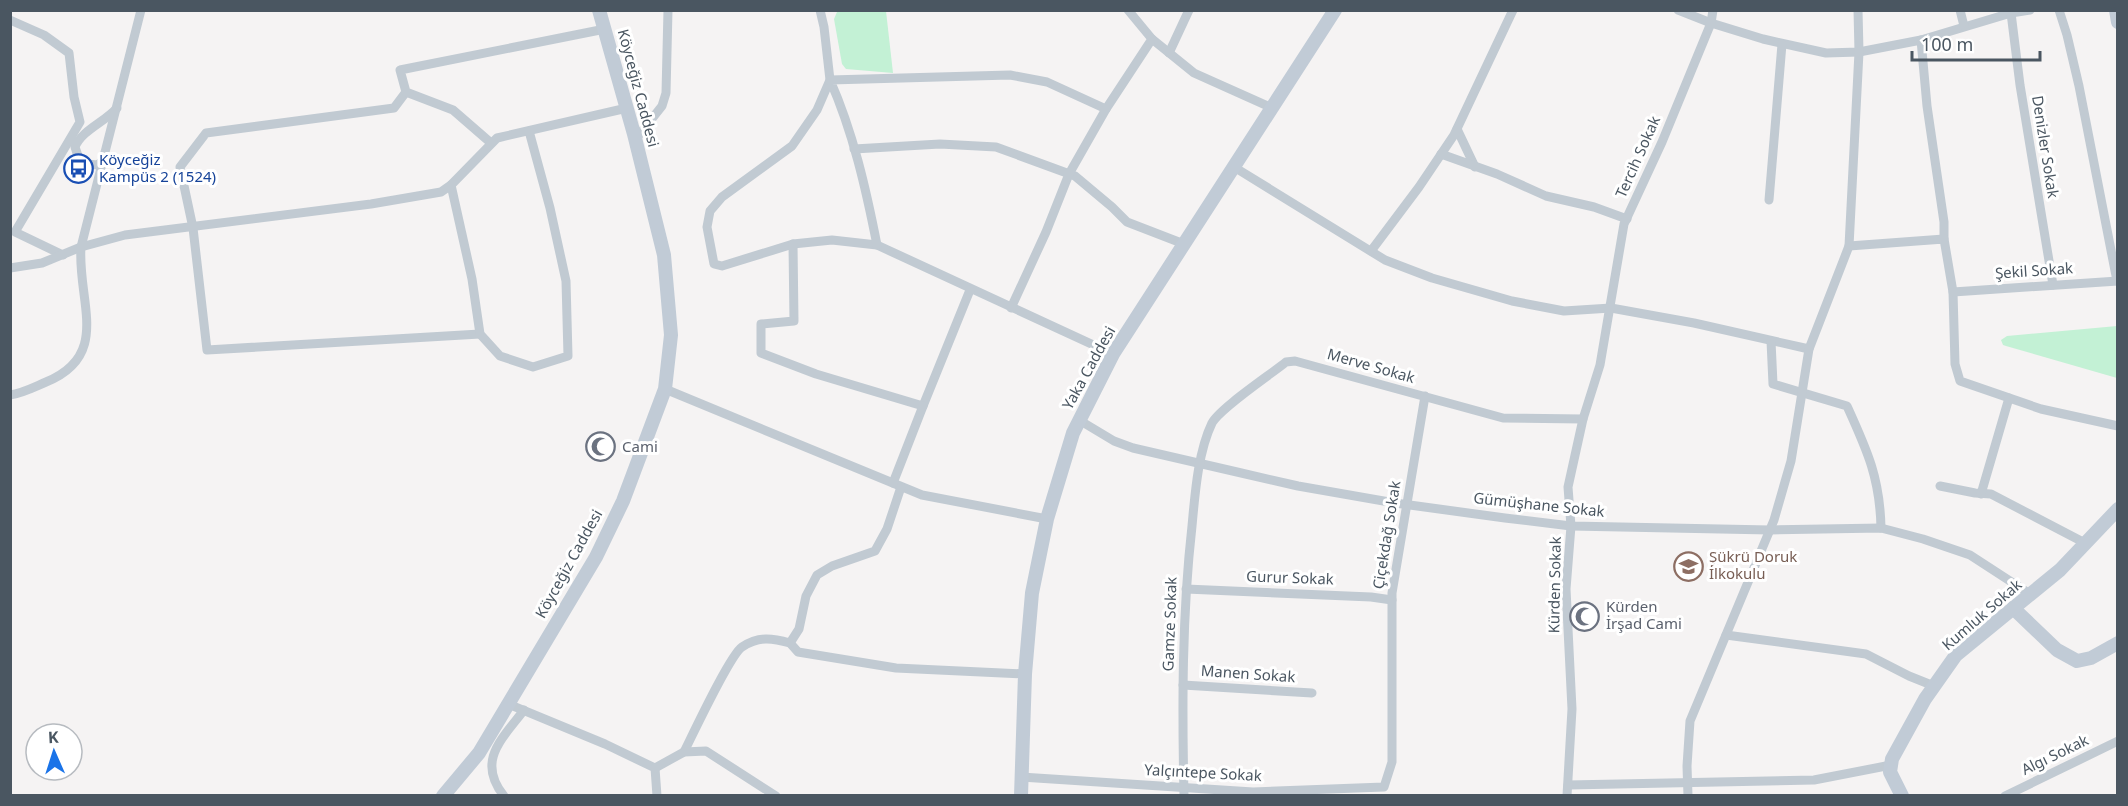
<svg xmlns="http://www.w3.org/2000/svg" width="2128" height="806" font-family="'Noto Sans',sans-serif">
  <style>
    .green { fill: #c3f1d5 }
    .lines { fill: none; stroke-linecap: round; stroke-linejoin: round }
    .street { stroke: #c1cad2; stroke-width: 9 }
    .secondary { stroke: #c1cbd6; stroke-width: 14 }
    .labels { text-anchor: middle; stroke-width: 6; stroke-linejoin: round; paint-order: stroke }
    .street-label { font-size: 15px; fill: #4a5661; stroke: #fff }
    .transit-label { font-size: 15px; fill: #164399; stroke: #fff; text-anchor: start }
    .worship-label { font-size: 15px; fill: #5b616d; stroke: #fff; text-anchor: start }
    .education-label { font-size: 15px; fill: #785e54; stroke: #fff; text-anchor: start }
  </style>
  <rect width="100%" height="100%" fill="#f5f3f3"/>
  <g class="green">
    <polygon points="844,11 886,11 893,73 846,69 842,64 834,19 837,12"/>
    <polygon points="2117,326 2117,378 2006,346 2003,345 2001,340 2007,336"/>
  </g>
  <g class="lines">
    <g class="street">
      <polyline points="820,10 824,27 830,80 817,110 792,146 722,197 710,211 707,227 714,264 722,266 793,244 832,240 877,245 1113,354"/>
      <polyline points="1678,10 1711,23 1763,39 1826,53 1859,52 1921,40 2011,13 2030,10"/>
      <polyline points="1960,10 1964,26"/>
      <polyline points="2059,10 2067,35 2079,86 2117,281"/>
      <polyline points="2011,13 2020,85 2053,285"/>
      <polyline points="10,20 44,35 69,53 74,97 80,122 15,232 63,255"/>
      <polyline points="1152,39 1194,73 1272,108"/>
      <polyline points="1921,40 1927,106 1944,222 1944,239"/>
      <polyline points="1169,53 1189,10"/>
      <polyline points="406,92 394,108 206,133 180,167 193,228 207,350 480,334"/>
      <polyline points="1457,129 1475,167"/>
      <polyline points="635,140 662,106 666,93 668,10"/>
      <polyline points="491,143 453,110 406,92 400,70 605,29"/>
      <polyline points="854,149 940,144 996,147 1075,176 1112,207 1127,222 1184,244"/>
      <polyline points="1441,154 1497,174 1546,196 1594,207 1627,219"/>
      <path d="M104,159L98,165L86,164L79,159L75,147C82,130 105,122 117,108"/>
      <polyline points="1234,167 1385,260 1432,278 1512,301 1564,311 1611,308 1694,323 1809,349"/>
      <polyline points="451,185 472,279 480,334 500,356 533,367 568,356 566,281 550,208 529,131"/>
      <polyline points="1769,200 1782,44"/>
      <polyline points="793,244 794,321 761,324 761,353 816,374 923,406 970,290"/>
      <path d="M877,245C866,189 853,132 830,80L1010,75L1047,82L1106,109L1152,39L1128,10"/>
      <polyline points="1849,246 1944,239 1953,292 1955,364 1960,381 2041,409 2118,426"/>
      <polyline points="1371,251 1419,187 1454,135 1513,10"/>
      <polyline points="10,268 42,263 81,247 125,235 371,204 441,192 451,185 497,138 627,108"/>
      <polyline points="1953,292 2118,281"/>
      <polyline points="1011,308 1046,232 1069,174 1106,109"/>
      <path d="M1771,341L1773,384L1847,406C1867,450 1880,478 1881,528"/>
      <polyline points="665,389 922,495 1047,519"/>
      <path d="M10,395C23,393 34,387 46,382C112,355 77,301 81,247L141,10"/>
      <polyline points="1079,420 1114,441 1133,448 1237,472 1298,486 1395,503 1505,518 1571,526 1770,530 1881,528 1923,539 1970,555 2030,594"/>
      <polyline points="893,483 923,406"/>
      <polyline points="1940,486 1975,493 1991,494 2085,543"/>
      <polyline points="1981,494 2009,398"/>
      <polyline points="1186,589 1371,597 1392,600"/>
      <polyline points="1726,635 1866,654 1909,676 1934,686"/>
      <polyline points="790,643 798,652 896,668 1025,674"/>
      <polyline points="1183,685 1312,693"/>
      <polyline points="508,704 605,744 655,768 657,796"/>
      <path d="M684,752C693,734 730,655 742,647C759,636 772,638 790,643L799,629L806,596L817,575L832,566L875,551L887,529L901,487"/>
      <polyline points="655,768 684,752 706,751 776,796"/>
      <polyline points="1021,777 1253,792 1384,787 1392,762 1392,593 1425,396"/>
      <polyline points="1568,785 1814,780 1891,765"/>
      <path d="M504,796C476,761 502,739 524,710"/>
      <path d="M1184,796C1182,705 1182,615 1192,526C1195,494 1198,452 1212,423C1220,408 1270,375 1286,362L1295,361L1503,418L1583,419"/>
      <polyline points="1567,796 1572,709 1566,589 1571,526 1568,487 1583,419 1600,365 1624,224 1662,142 1711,23 1713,10"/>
      <polyline points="1688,796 1687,766 1690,721 1774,520 1791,461 1809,349 1849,246 1859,52 1858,10"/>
      <polyline points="2005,796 2118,741"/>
    </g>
    <g class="secondary">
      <polyline points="2116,10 2118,22"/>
      <polyline points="2013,608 2057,650 2077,661 2091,658 2118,643"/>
      <polyline points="443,796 479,753 596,557 623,501 665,389 671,335 664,255 634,134 599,10"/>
      <polyline points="1021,796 1025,674 1032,593 1047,519 1073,433 1113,354 1335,10"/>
      <polyline points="1902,796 1890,772 1892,759 1925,699 1956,655 2060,570 2118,509"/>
    </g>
  </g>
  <defs>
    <symbol id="bus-ring" viewBox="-11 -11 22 22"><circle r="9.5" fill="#fff" stroke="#1a4fb4" stroke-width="1.5"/><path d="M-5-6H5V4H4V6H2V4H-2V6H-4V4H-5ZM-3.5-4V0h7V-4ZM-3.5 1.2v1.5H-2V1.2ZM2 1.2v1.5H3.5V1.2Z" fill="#1a4fb4"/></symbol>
    <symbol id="mosque-ring" viewBox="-11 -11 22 22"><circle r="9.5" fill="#fff" stroke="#6b7280" stroke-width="1.5"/><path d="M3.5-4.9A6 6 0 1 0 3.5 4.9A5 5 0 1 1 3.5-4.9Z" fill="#6b7280"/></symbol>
    <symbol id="school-ring" viewBox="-11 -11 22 22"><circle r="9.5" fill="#fff" stroke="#8d6e63" stroke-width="1.5"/><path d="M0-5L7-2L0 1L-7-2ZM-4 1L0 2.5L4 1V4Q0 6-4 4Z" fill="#8d6e63"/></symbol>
  </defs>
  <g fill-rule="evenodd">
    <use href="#bus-ring" x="62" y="152" width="33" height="33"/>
    <use href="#mosque-ring" x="584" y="430" width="33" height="33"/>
    <use href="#school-ring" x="1672" y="550" width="33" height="33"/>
    <use href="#mosque-ring" x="1568" y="600" width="33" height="33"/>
  </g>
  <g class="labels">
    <g class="street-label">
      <text transform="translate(638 88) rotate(75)" y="5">Köyceğiz Caddesi</text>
      <text transform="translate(2045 147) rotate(81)" y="5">Denizler Sokak</text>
      <text transform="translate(1638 157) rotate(-66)" y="5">Tercih Sokak</text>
      <text transform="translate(2034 271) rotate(-4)" y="5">Şekil Sokak</text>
      <text transform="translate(1371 366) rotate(16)" y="5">Merve Sokak</text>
      <text transform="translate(1089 368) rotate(-61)" y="5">Yaka Caddesi</text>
      <text transform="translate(1539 505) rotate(6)" y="5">Gümüşhane Sokak</text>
      <text transform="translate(1387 535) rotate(-81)" y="5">Çiçekdağ Sokak</text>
      <text transform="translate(569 564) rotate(-61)" y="5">Köyceğiz Caddesi</text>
      <text transform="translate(1290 578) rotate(2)" y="5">Gurur Sokak</text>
      <text transform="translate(1555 585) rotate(-89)" y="5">Kürden Sokak</text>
      <text transform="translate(1982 615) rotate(-41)" y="5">Kumluk Sokak</text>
      <text transform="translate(1170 624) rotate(-88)" y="5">Gamze Sokak</text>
      <text transform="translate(1248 674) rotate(4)" y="5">Manen Sokak</text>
      <text transform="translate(2055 755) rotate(-26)" y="5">Algı Sokak</text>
      <text transform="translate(1203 773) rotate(3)" y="5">Yalçıntepe Sokak</text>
    </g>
    <g class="transit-label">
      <text x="99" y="165">Köyceğiz<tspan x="99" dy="17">Kampüs 2 (1524)</tspan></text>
    </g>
    <g class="worship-label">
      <text x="622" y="452">Cami</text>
      <text x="1606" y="612">Kürden<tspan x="1606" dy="17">İrşad Cami</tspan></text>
    </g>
    <g class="education-label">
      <text x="1709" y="562">Şükrü Doruk<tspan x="1709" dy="17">İlkokulu</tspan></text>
    </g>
  </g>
  <rect width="2128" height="806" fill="none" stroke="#4a5661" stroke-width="24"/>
  <g transform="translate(54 752) rotate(357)"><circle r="28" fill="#ffffff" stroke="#b7bbc0" stroke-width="1.5"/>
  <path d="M0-4.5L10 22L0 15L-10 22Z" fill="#1a73e8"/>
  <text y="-9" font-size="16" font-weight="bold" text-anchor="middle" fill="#4a5661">K</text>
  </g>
  <path d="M1912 51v9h128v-9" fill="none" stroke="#4a5661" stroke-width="3"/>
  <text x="1921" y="51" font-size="18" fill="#4a5661" stroke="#ffffff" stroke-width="4.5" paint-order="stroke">100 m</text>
</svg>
